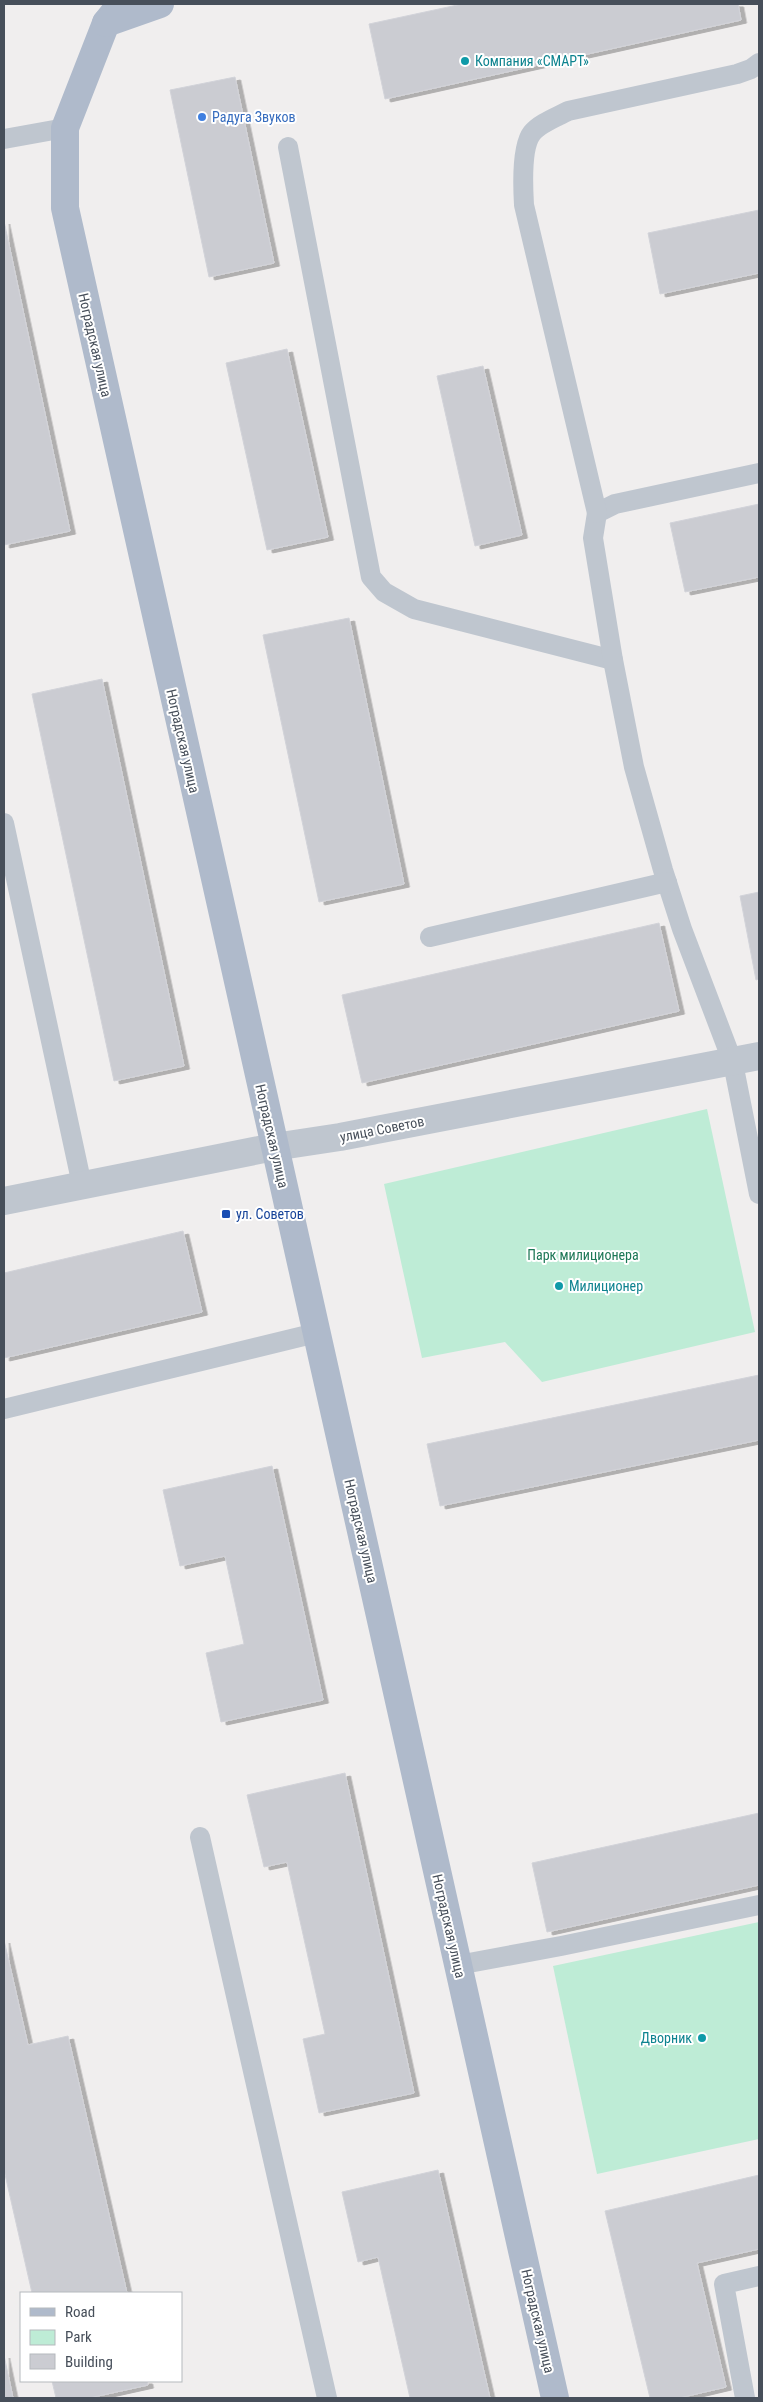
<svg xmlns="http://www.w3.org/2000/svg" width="763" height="2402" font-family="'Roboto Condensed',sans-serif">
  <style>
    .green { fill: #beecd6 }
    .building { fill: #cbccd2; stroke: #d2d3d9; filter: url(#shadow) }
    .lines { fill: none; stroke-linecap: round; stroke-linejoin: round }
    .service { stroke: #bfc6cf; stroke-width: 20 }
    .minor { stroke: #bfc6cf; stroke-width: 28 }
    .primary { stroke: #afbacb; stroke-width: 28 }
    .culture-dot { fill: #0f9aa8; stroke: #fff; stroke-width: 2 }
    .shop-dot { fill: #3f7fe0; stroke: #fff; stroke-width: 2 }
    .transit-dot { fill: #1a4fb4; stroke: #fff; stroke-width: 2 }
    .labels { text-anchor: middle; stroke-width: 4; stroke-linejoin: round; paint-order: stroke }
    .culture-label { font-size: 14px; fill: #0d838f; stroke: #fff; text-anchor: start }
    .shop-label { font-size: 14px; fill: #366cbe; stroke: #fff; text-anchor: start }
    .street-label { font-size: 14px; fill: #474f5a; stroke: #fff }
    .transit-label { font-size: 14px; fill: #164399; stroke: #fff; text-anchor: start }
    .park-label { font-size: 14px; fill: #1c7756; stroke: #fff }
  </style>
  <defs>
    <filter id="shadow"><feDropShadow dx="5.5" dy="3" stdDeviation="0" flood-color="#0004"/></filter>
  </defs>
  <rect width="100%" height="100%" fill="#f0eeee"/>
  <g class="green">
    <polygon points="707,1109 755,1332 542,1382 505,1342 422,1358 384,1184"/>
    <polygon points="759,1922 759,2139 597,2174 553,1966"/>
  </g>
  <g class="building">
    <polygon points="462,4 738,4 741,20 385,99 369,24"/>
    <polygon points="235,77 274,263 209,277 170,90"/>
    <polygon points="759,210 759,273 660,294 648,233"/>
    <polygon points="4,221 70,531 4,545"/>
    <polygon points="287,349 328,537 267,550 226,363"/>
    <polygon points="483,366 522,535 475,546 437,376"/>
    <polygon points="759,504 759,577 685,592 670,523"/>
    <polygon points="349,618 404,884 319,902 263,635"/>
    <polygon points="102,679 184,1066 114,1081 32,694"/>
    <polygon points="759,892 759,979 756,980 740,896"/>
    <polygon points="659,923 679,1011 362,1083 342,995"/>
    <polygon points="183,1231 202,1312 4,1358 4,1273"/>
    <polygon points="759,1375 759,1440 440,1506 427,1444"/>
    <polygon points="272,1466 323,1700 221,1722 206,1653 244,1644 225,1556 180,1566 163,1490"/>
    <polygon points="345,1773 414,2093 319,2113 303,2039 325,2034 287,1862 264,1867 247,1795"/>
    <polygon points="759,1813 759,1885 547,1932 532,1863"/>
    <polygon points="4,1940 28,2045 68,2036 127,2293 32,2293 4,2170"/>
    <polygon points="438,2170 490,2398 410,2398 378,2257 358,2262 342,2192"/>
    <polygon points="759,2175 759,2249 697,2263 726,2387 679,2398 650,2398 605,2211"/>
    <polygon points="4,2355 13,2398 4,2398"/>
    <polygon points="52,2381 147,2381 148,2385 89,2398 56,2398"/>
  </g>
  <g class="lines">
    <g class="service">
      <polyline points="4,139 65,128"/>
      <polyline points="288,147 371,577 384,592 414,609 613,660"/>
      <polyline points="759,473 615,504 597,513 593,538 613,660 634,767 663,870 682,929 733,1063 759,1194"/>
      <path d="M597,513L524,205C523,188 521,147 532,133C540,123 557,117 568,111L737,74L751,69L759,63"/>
      <polyline points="4,823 82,1185"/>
      <polyline points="430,937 667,882"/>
      <polyline points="4,1409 316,1333"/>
      <polyline points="200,1837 327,2398"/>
      <polyline points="458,1965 561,1946 759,1905"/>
      <polyline points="745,2398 724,2284 759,2276"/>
    </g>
    <polyline class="minor" points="4,1201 274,1147 340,1137 759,1056"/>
    <g class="primary">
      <polyline points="121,4 106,23 65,128 65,208 555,2398"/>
      <polyline points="106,23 160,4"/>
    </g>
  </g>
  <g class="culture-dot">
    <circle cx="465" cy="61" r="5"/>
    <circle cx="559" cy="1286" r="5"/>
    <circle cx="702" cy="2038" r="5"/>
  </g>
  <circle class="shop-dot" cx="202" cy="117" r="5"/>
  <rect class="transit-dot" x="221" y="1209" width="10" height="10" rx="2.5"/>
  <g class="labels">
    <g class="culture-label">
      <text x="475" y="66">Компания «СМАРТ»</text>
      <text x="569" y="1291">Милиционер</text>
      <text x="692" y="2043" text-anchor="end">Дворник</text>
    </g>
    <g class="shop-label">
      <text x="212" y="122">Радуга Звуков</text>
    </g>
    <g class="street-label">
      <text transform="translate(95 345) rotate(77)" y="5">Ноградская улица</text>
      <text transform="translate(183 741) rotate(77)" y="5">Ноградская улица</text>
      <text transform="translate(382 1129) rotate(-11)" y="5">улица Советов</text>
      <text transform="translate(272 1136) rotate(77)" y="5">Ноградская улица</text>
      <text transform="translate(361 1531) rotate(77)" y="5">Ноградская улица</text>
      <text transform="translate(449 1926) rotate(77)" y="5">Ноградская улица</text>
      <text transform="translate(538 2321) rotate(77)" y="5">Ноградская улица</text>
    </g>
    <g class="transit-label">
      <text x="236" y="1219">ул. Советов</text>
    </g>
    <g class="park-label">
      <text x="583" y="1260">Парк милиционера</text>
    </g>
  </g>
  <rect width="763" height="2402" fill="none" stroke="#474f5a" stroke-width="10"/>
  <rect x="20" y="2292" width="162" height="90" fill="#ffffff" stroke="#b5b9bd"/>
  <rect x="30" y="2308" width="25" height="8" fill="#afbacb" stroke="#b5b9bd"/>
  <text x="65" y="2317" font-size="15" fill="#474f5a">Road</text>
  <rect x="30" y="2330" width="25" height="15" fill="#beecd6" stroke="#b5b9bd"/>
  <text x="65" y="2342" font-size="15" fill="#474f5a">Park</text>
  <rect x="30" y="2354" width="25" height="15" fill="#cbccd2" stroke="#b5b9bd"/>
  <text x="65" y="2367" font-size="15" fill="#474f5a">Building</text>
</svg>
